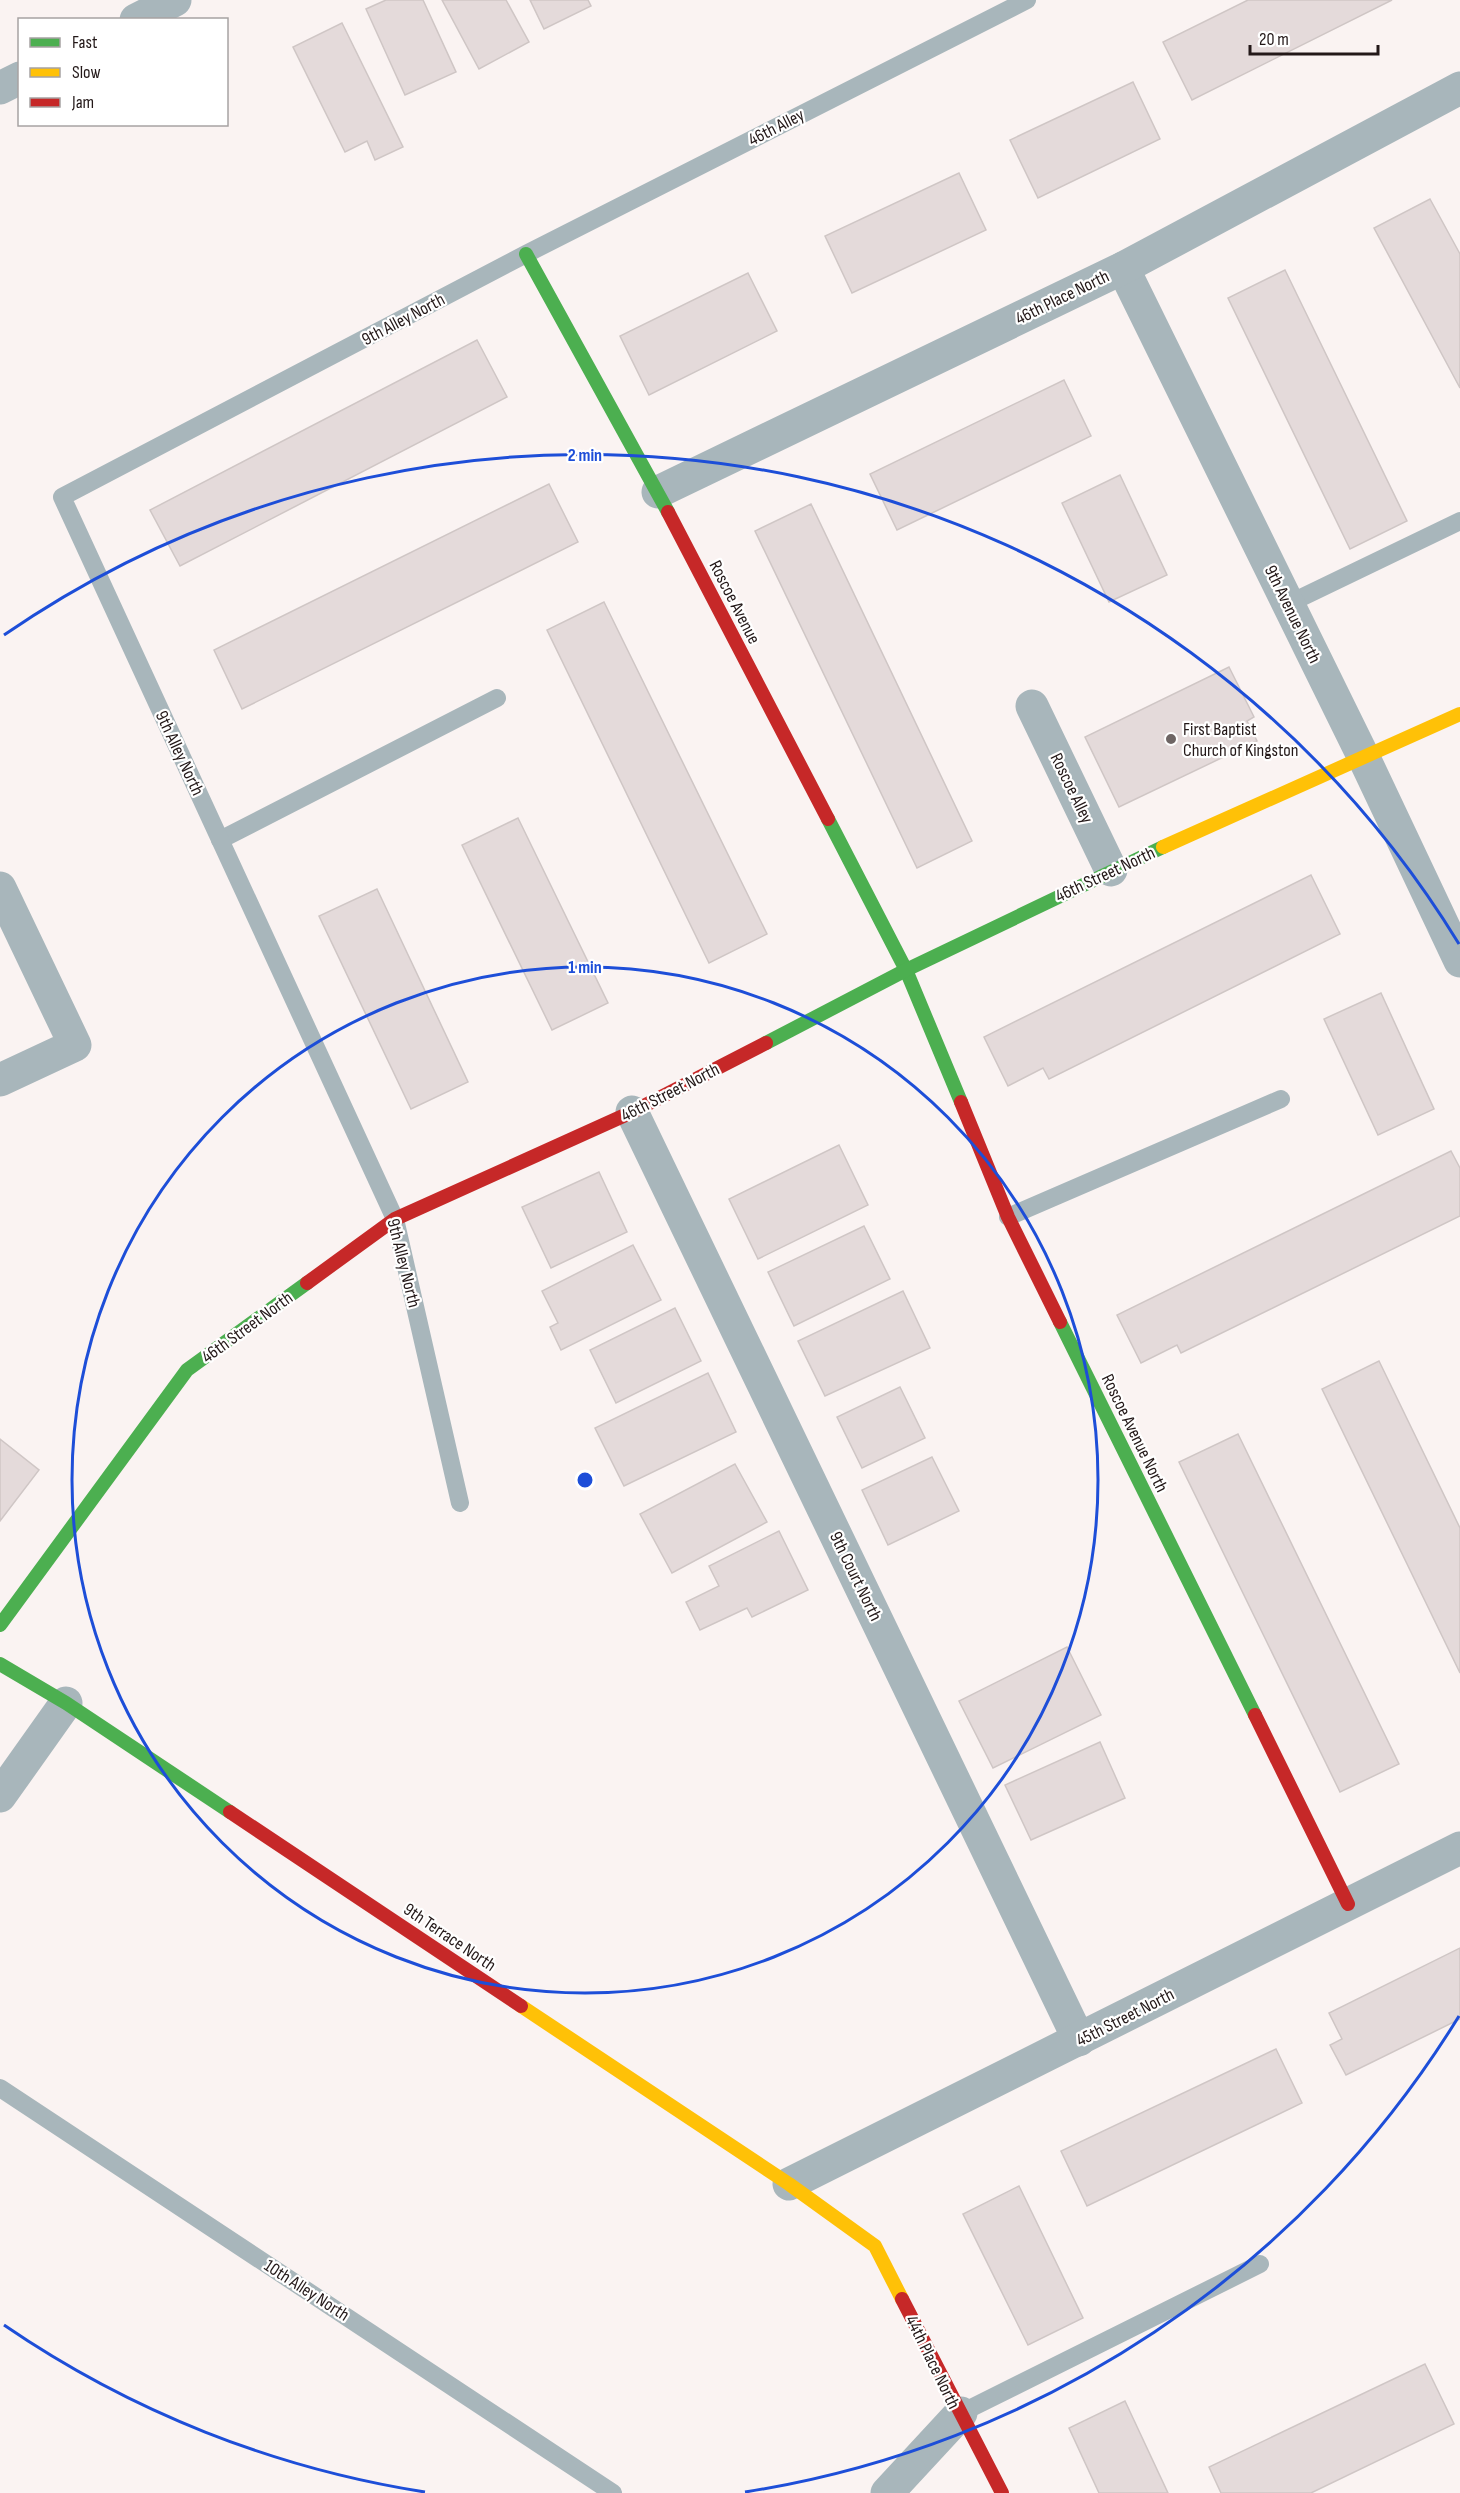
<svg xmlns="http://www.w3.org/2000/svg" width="1460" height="2493" font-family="'Sofia Sans Condensed',sans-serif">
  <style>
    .building { fill: #e4dada; stroke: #cfc6c5; stroke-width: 1.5 }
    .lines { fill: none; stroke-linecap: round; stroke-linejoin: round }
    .lane { stroke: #a8b6bb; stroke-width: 18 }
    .street { stroke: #a8b6bb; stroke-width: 33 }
    .fast { stroke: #4caf50; stroke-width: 14 }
    .slow { stroke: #ffc107; stroke-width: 14 }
    .jam { stroke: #c62828; stroke-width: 14 }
    .ring { fill: none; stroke: #1d4ed8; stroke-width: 3 }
    .poi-dot { fill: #6e6564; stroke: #fff; stroke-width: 2 }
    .labels { text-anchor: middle; stroke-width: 4.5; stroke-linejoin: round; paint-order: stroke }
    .street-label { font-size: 18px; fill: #231818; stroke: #fff }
    .poi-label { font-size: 18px; fill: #231818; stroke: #fff; text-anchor: start }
    .centre { fill: #1d4ed8; stroke: #fff; stroke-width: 3 }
    .ring-label { font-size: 18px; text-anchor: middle; font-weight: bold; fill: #1d4ed8; stroke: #fff; stroke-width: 4.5; stroke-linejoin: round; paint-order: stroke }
  </style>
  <rect width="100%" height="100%" fill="#faf3f2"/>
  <g class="building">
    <polygon points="386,0 423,0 456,72 405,95 366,9"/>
    <polygon points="442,0 506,0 529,42 479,69"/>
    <polygon points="530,0 588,0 591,6 544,29"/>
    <polygon points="1248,0 1392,0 1192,100 1163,42"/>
    <polygon points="342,23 403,147 375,160 367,141 345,152 293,47"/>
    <polygon points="1133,82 1160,139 1038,198 1010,140"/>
    <polygon points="959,173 986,230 852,293 825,236"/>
    <polygon points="1430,199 1460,254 1460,388 1374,228"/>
    <polygon points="1285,270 1407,521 1350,549 1228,298"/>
    <polygon points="748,273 777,331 649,395 620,336"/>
    <polygon points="477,340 507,397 180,566 150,510"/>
    <polygon points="1064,380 1091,436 897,530 870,474"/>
    <polygon points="1120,475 1167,575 1109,602 1062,503"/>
    <polygon points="549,484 578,542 242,709 214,650"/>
    <polygon points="811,504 972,841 917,868 755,531"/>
    <polygon points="604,602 767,934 709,963 547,630"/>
    <polygon points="1229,667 1254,717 1247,721 1257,741 1119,807 1085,737"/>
    <polygon points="518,818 608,1003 552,1030 462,845"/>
    <polygon points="1311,875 1340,934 1049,1079 1043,1068 1008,1086 984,1037"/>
    <polygon points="377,889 468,1082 411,1109 319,916"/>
    <polygon points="1381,993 1434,1109 1378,1135 1324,1019"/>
    <polygon points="839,1145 868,1205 758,1259 729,1199"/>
    <polygon points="1451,1151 1460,1168 1460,1216 1181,1353 1177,1345 1141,1363 1117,1315"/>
    <polygon points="599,1172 627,1232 551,1268 522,1207"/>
    <polygon points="864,1226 890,1279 794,1326 768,1272"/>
    <polygon points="633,1245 661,1300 561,1350 550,1327 558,1323 542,1291"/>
    <polygon points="903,1291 930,1348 825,1396 798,1341"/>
    <polygon points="675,1308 701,1361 616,1403 590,1350"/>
    <polygon points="1379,1361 1460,1528 1460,1673 1322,1389"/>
    <polygon points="708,1373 736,1432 624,1486 595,1428"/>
    <polygon points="900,1387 925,1438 862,1468 837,1417"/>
    <polygon points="1238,1434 1399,1764 1340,1792 1179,1462"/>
    <polygon points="0,1439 39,1470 0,1521"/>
    <polygon points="932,1457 959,1511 888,1545 862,1490"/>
    <polygon points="735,1464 767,1522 672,1573 640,1514"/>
    <polygon points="779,1531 808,1590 752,1617 747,1608 700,1630 686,1602 719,1586 709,1566"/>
    <polygon points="1067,1647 1101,1715 993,1768 959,1701"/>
    <polygon points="1100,1742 1125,1798 1031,1840 1005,1785"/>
    <polygon points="1460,1948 1460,2019 1346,2075 1330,2045 1342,2039 1329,2013"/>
    <polygon points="1276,2049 1302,2103 1087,2206 1061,2151"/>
    <polygon points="1019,2186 1083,2318 1028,2345 963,2214"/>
    <polygon points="1425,2364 1454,2424 1311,2493 1221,2493 1209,2467"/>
    <polygon points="1125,2401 1168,2493 1099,2493 1069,2428"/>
  </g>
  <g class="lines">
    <g class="lane">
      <polyline points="1288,604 1460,521"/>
      <polyline points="220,840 497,698"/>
      <polyline points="1008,1217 1281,1099"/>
      <polyline points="460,1503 395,1219 62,497 526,254 1027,0"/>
      <polyline points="0,2088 613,2493"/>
      <polyline points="961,2413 1260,2264"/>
    </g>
    <g class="street">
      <polyline points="136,20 175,0"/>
      <polyline points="0,88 20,78"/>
      <polyline points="1123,268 1364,758 1460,961"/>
      <polyline points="658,492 1123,268 1460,88"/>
      <polyline points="1032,706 1111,870"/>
      <polyline points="0,888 75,1045 0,1080"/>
      <polyline points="632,1112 1079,2040"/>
      <polyline points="0,1796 66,1703"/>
      <polyline points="789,2184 1460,1848"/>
      <polyline points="887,2493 961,2413"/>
    </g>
    <g class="fast">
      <polyline points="526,254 668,512"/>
      <polyline points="828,819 906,970 961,1102"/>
      <polyline points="766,1043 906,970 1163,847"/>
      <polyline points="1060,1322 1255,1715"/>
      <polyline points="0,1625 187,1370 307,1283"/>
      <polyline points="0,1664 66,1703 230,1812"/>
    </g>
    <g class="slow">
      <polyline points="1163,847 1460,714"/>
      <polyline points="521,2006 789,2184 875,2246 902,2299"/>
    </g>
    <g class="jam">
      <polyline points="668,512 828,819"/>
      <polyline points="961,1102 1008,1217 1060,1322"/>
      <polyline points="307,1283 395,1219 632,1112 766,1043"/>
      <polyline points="1255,1715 1348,1904"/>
      <polyline points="230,1812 521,2006"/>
      <polyline points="902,2299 1002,2493"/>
    </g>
  </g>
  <g class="ring">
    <circle cx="585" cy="1480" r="513"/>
    <path d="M1459 2016A1025 1025 0 0 1 745 2492M425 2492A1025 1025 0 0 1 4 2325M4 635A1025 1025 0 0 1 1459 944"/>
  </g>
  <circle class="poi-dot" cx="1171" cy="739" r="6"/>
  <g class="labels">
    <g class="street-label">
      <text transform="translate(776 127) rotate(-27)" y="6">46th Alley</text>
      <text transform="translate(1062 297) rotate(-26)" y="6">46th Place North</text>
      <text transform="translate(403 319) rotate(-28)" y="6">9th Alley North</text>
      <text transform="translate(735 602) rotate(63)" y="6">Roscoe Avenue</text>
      <text transform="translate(1293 614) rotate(64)" y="6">9th Avenue North</text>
      <text transform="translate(180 753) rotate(65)" y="6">9th Alley North</text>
      <text transform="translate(1072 788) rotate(64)" y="6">Roscoe Alley</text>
      <text transform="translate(1105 874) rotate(-25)" y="6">46th Street North</text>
      <text transform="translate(670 1092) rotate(-27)" y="6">46th Street North</text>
      <text transform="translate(404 1263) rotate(76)" y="6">9th Alley North</text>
      <text transform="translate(247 1327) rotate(-36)" y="6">46th Street North</text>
      <text transform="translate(1135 1433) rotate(64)" y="6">Roscoe Avenue North</text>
      <text transform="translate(856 1576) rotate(64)" y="6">9th Court North</text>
      <text transform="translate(450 1937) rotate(34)" y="6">9th Terrace North</text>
      <text transform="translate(1125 2017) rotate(-27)" y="6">45th Street North</text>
      <text transform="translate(307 2290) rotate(33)" y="6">10th Alley North</text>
      <text transform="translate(933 2362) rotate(64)" y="6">44th Place North</text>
    </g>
    <g class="poi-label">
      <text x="1183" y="735">First Baptist<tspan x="1183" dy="21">Church of Kingston</tspan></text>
    </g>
  </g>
  <circle cx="585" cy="1480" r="9" class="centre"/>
  <g class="ring-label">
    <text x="585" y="461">2 min</text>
    <text x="585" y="973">1 min</text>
  </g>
  <rect x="18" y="18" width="210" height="108" fill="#ffffff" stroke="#a7a3a3" stroke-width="1.5"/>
  <rect x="30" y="38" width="30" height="9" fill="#4caf50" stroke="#a7a3a3" stroke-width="1.5"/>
  <text x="72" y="48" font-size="18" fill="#231818">Fast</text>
  <rect x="30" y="68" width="30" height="9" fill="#ffc107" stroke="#a7a3a3" stroke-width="1.5"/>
  <text x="72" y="78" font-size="18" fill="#231818">Slow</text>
  <rect x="30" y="98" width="30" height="9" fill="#c62828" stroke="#a7a3a3" stroke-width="1.5"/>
  <text x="72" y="108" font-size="18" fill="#231818">Jam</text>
  <path d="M1250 45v9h128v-9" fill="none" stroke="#231818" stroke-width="3"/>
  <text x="1259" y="45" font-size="18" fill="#231818" stroke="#ffffff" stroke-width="4.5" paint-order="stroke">20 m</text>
</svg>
